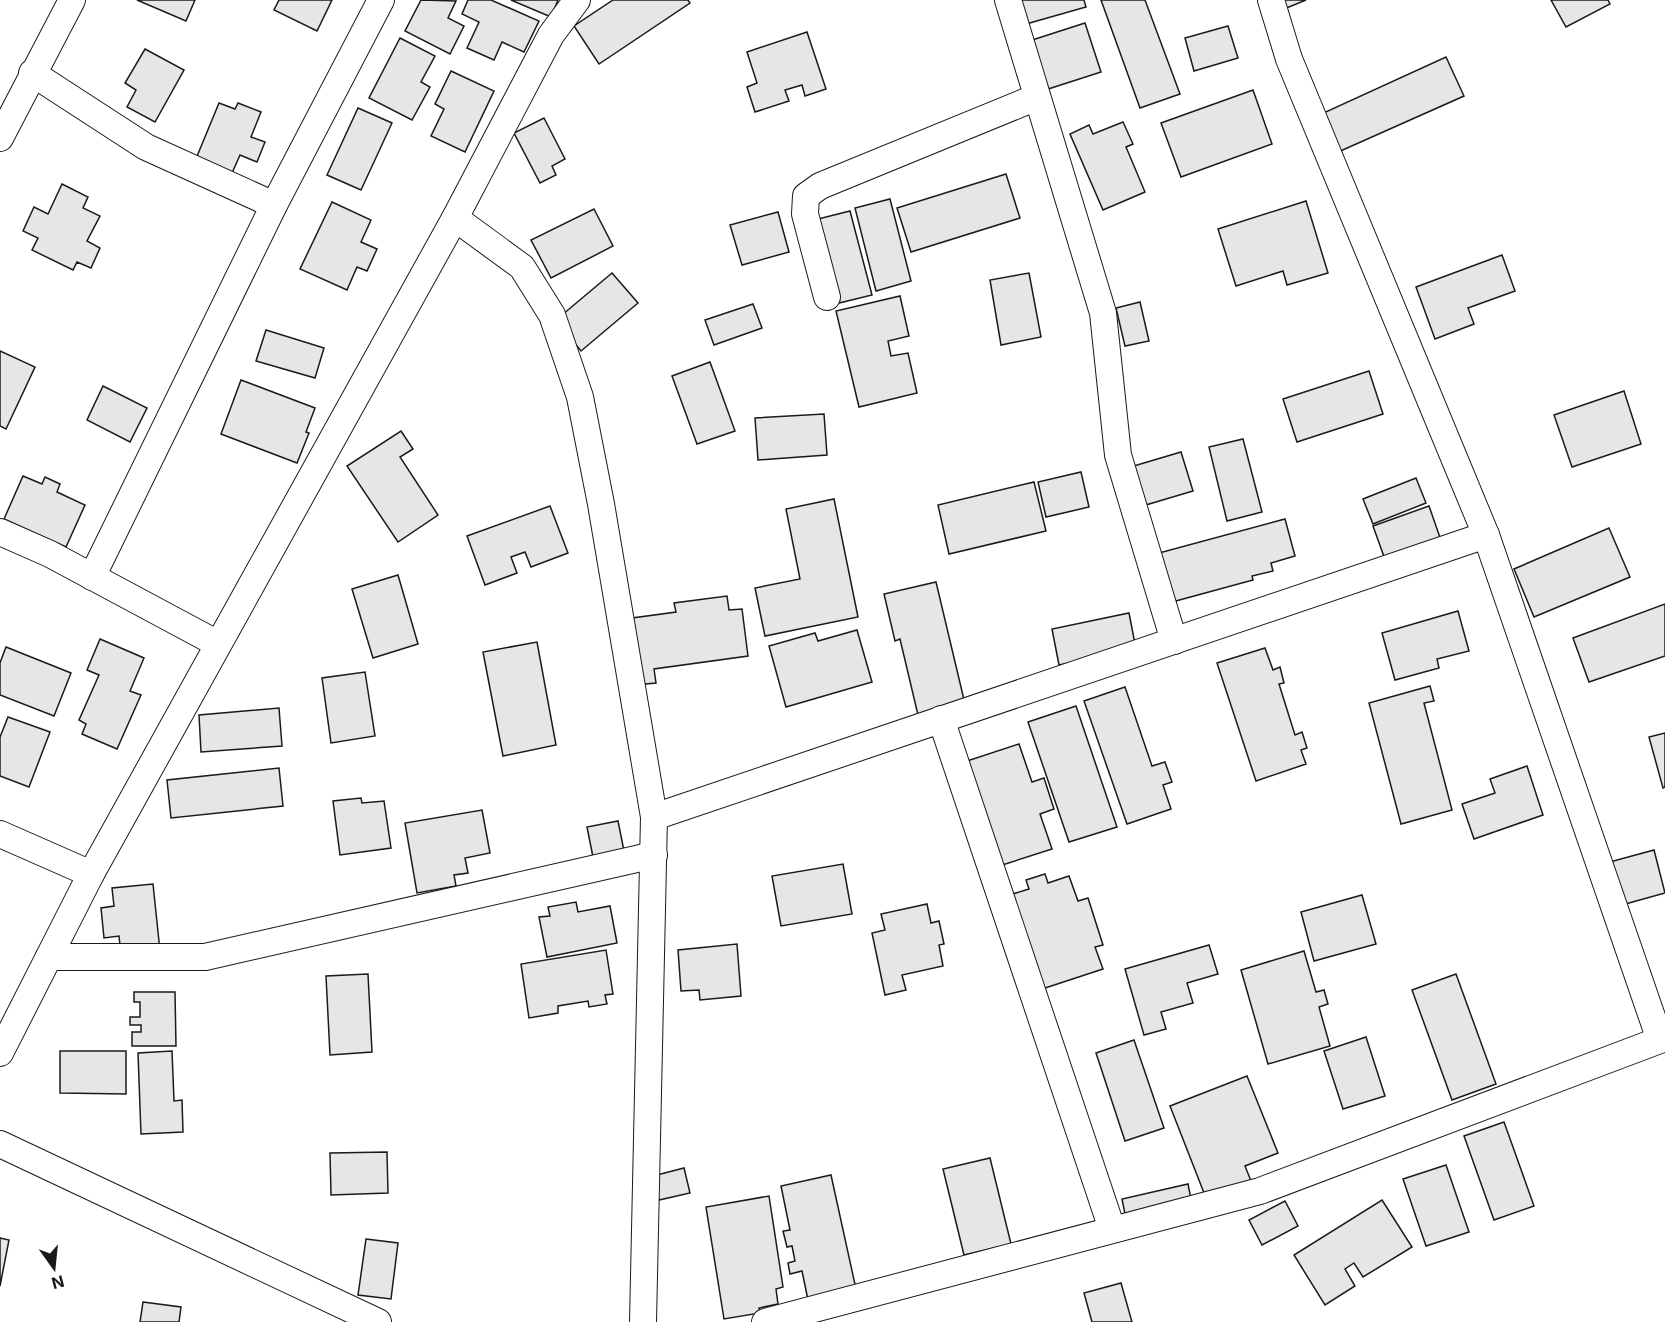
<svg xmlns="http://www.w3.org/2000/svg" width="1665" height="1322" font-family="Inter,sans-serif">
  <style>
    .building { fill: #e6e6e6; stroke: #1a1a1a; stroke-width: 1.5 }
    .lines { fill: none; stroke-linecap: round; stroke-linejoin: round }
    .minor-casing { stroke: #1a1a1a; stroke-width: 28 }
    .minor { stroke: #fff; stroke-width: 26 }
  </style>
  <rect width="100%" height="100%" fill="#fff"/>
  <g class="building">
    <polygon points="137,0 195,0 186,21"/>
    <polygon points="279,0 332,0 317,31 274,10"/>
    <polygon points="421,0 456,1 448,18 464,26 450,54 405,31"/>
    <polygon points="468,0 491,0 539,21 524,52 502,42 494,60 467,48 479,22 462,14"/>
    <polygon points="511,0 558,0 551,17"/>
    <polygon points="613,0 688,0 690,3 599,64 574,26"/>
    <polygon points="1012,0 1084,0 1086,7 1019,26"/>
    <polygon points="1101,0 1145,0 1180,94 1140,108"/>
    <polygon points="1280,0 1306,0 1284,9"/>
    <polygon points="1551,0 1608,0 1610,4 1566,27"/>
    <polygon points="1085,23 1101,72 1042,91 1026,42"/>
    <polygon points="1228,26 1238,58 1194,71 1185,38"/>
    <polygon points="807,32 826,89 805,96 802,85 785,90 789,101 755,112 747,87 757,83 747,52"/>
    <polygon points="400,38 435,56 421,82 430,87 412,120 369,98"/>
    <polygon points="145,49 184,70 155,122 127,107 136,90 125,83"/>
    <polygon points="1446,57 1464,96 1336,153 1319,115"/>
    <polygon points="451,71 494,91 465,152 431,136 444,109 435,104"/>
    <polygon points="1253,90 1272,144 1181,177 1161,123"/>
    <polygon points="219,103 235,109 238,103 261,112 251,137 265,142 257,162 240,155 229,180 193,166"/>
    <polygon points="358,108 392,123 361,190 327,175"/>
    <polygon points="544,118 565,159 552,166 556,175 540,183 514,133"/>
    <polygon points="1123,122 1133,144 1126,147 1145,192 1103,210 1070,134 1089,125 1093,134"/>
    <polygon points="1006,174 1020,218 911,252 897,208"/>
    <polygon points="62,184 88,197 83,208 100,216 87,241 100,248 91,268 77,262 73,270 32,250 38,238 23,231 34,207 48,214"/>
    <polygon points="890,199 911,281 876,291 855,208"/>
    <polygon points="1306,201 1328,273 1287,285 1283,271 1236,286 1218,229"/>
    <polygon points="332,202 371,220 361,242 377,249 367,271 357,267 347,290 300,269"/>
    <polygon points="594,209 613,246 551,278 531,240"/>
    <polygon points="850,211 872,295 835,304 814,220"/>
    <polygon points="778,212 789,252 742,265 730,225"/>
    <polygon points="1502,255 1515,291 1468,308 1474,324 1435,339 1416,287"/>
    <polygon points="612,273 638,303 581,351 556,320"/>
    <polygon points="1029,273 1041,337 1001,345 990,280"/>
    <polygon points="900,296 909,336 888,341 891,356 908,353 917,393 859,407 836,311"/>
    <polygon points="1140,302 1149,341 1125,346 1116,308"/>
    <polygon points="753,304 762,328 714,345 705,320"/>
    <polygon points="266,330 324,348 315,378 256,361"/>
    <polygon points="0,351 35,367 6,429 0,426"/>
    <polygon points="710,362 735,431 697,444 672,376"/>
    <polygon points="1369,371 1383,414 1297,442 1283,399"/>
    <polygon points="241,380 315,408 306,432 309,433 297,463 221,434"/>
    <polygon points="103,386 147,408 130,442 87,420"/>
    <polygon points="1624,391 1641,444 1572,467 1554,415"/>
    <polygon points="824,414 827,455 758,460 755,418"/>
    <polygon points="401,431 413,449 400,457 438,515 398,542 347,466"/>
    <polygon points="1243,439 1262,512 1227,521 1209,447"/>
    <polygon points="1181,452 1193,491 1139,507 1127,468"/>
    <polygon points="1081,472 1089,507 1046,517 1038,482"/>
    <polygon points="23,476 42,484 45,477 60,484 57,492 85,505 66,547 4,519"/>
    <polygon points="1416,478 1426,503 1373,524 1363,499"/>
    <polygon points="1034,482 1046,531 949,554 938,505"/>
    <polygon points="834,499 858,617 765,636 755,588 800,579 786,509"/>
    <polygon points="550,506 568,553 531,567 525,552 511,557 517,573 485,585 467,536"/>
    <polygon points="1429,506 1443,546 1387,565 1373,526"/>
    <polygon points="1285,519 1295,556 1271,563 1273,571 1252,576 1253,580 1172,602 1159,553"/>
    <polygon points="1609,528 1630,577 1534,617 1514,569"/>
    <polygon points="398,575 418,644 373,658 352,589"/>
    <polygon points="936,582 965,704 918,715 900,639 895,641 884,594"/>
    <polygon points="727,596 729,610 742,609 748,656 654,669 656,683 635,685 625,619 676,612 674,603"/>
    <polygon points="1665,604 1665,656 1589,682 1573,638"/>
    <polygon points="1458,611 1469,651 1437,659 1439,668 1395,680 1382,633"/>
    <polygon points="1129,613 1136,649 1059,665 1052,629"/>
    <polygon points="857,630 872,682 786,707 769,646 815,633 818,641"/>
    <polygon points="100,639 144,658 130,691 141,695 117,749 82,734 86,724 79,720 99,675 87,670"/>
    <polygon points="537,642 556,745 503,756 483,652"/>
    <polygon points="6,647 71,673 54,716 0,695 0,663"/>
    <polygon points="1265,648 1273,670 1280,667 1284,683 1279,684 1295,735 1302,732 1307,748 1301,750 1306,764 1256,781 1217,663"/>
    <polygon points="365,672 375,736 331,743 322,678"/>
    <polygon points="1430,686 1434,701 1424,703 1452,810 1401,824 1369,703"/>
    <polygon points="1125,687 1152,766 1165,762 1172,782 1163,785 1171,809 1127,824 1084,701"/>
    <polygon points="1076,706 1117,827 1069,842 1028,722"/>
    <polygon points="279,708 282,746 201,752 199,715"/>
    <polygon points="8,717 50,732 29,787 0,776 0,737"/>
    <polygon points="1665,733 1665,787 1663,788 1649,737"/>
    <polygon points="1019,744 1032,782 1044,778 1054,809 1040,814 1052,849 996,867 961,763"/>
    <polygon points="1527,766 1543,815 1474,839 1462,804 1495,793 1490,779"/>
    <polygon points="279,768 283,806 171,818 167,780"/>
    <polygon points="361,798 362,803 384,801 391,848 340,855 333,801"/>
    <polygon points="482,810 490,853 465,858 468,873 454,875 456,886 417,893 405,823"/>
    <polygon points="618,821 625,856 594,862 587,827"/>
    <polygon points="1654,850 1665,893 1618,906 1606,863"/>
    <polygon points="843,864 852,914 781,926 772,876"/>
    <polygon points="1045,874 1048,883 1069,876 1078,901 1088,898 1103,945 1095,947 1103,969 1039,990 1033,973 1039,971 1028,938 1021,940 1006,896 1029,889 1026,880"/>
    <polygon points="153,884 160,951 121,955 119,936 104,938 101,908 114,906 112,888"/>
    <polygon points="1362,895 1376,944 1314,961 1301,912"/>
    <polygon points="576,902 578,912 610,906 617,943 547,957 539,917 550,916 548,907"/>
    <polygon points="927,904 931,923 939,921 944,944 939,945 943,966 902,975 906,990 885,995 872,933 885,930 881,914"/>
    <polygon points="737,944 741,996 700,1000 699,990 681,991 678,950"/>
    <polygon points="1209,945 1218,974 1187,983 1193,1003 1161,1012 1166,1029 1144,1035 1125,969"/>
    <polygon points="606,950 613,994 605,995 607,1004 589,1007 588,1001 558,1006 558,1013 529,1018 521,964"/>
    <polygon points="1304,951 1316,992 1324,990 1328,1004 1319,1007 1330,1046 1268,1064 1241,970"/>
    <polygon points="368,974 372,1052 330,1055 326,976"/>
    <polygon points="1456,974 1496,1084 1452,1100 1412,990"/>
    <polygon points="134,992 175,992 176,1046 132,1046 132,1032 141,1032 141,1025 130,1025 130,1017 140,1017 140,1002 134,1002"/>
    <polygon points="1366,1037 1385,1096 1343,1109 1324,1051"/>
    <polygon points="1134,1040 1164,1128 1125,1141 1096,1053"/>
    <polygon points="60,1051 126,1051 126,1094 60,1093"/>
    <polygon points="172,1051 174,1101 182,1100 183,1132 141,1134 138,1053"/>
    <polygon points="1247,1076 1278,1153 1245,1166 1251,1181 1206,1198 1170,1106"/>
    <polygon points="1504,1122 1534,1206 1494,1220 1464,1136"/>
    <polygon points="387,1152 388,1193 331,1195 330,1153"/>
    <polygon points="990,1158 1011,1244 964,1255 943,1169"/>
    <polygon points="1446,1165 1469,1232 1426,1246 1403,1179"/>
    <polygon points="684,1168 690,1193 659,1200 653,1176"/>
    <polygon points="831,1175 856,1289 808,1300 802,1271 790,1274 788,1263 795,1261 792,1246 787,1247 783,1231 790,1230 781,1186"/>
    <polygon points="1188,1184 1193,1209 1127,1224 1122,1199"/>
    <polygon points="769,1196 783,1287 776,1289 778,1304 759,1308 760,1313 724,1319 706,1207"/>
    <polygon points="1382,1200 1412,1247 1363,1277 1354,1263 1345,1269 1355,1286 1325,1305 1294,1255"/>
    <polygon points="1285,1201 1298,1226 1262,1245 1249,1220"/>
    <polygon points="0,1238 9,1240 0,1286"/>
    <polygon points="366,1239 398,1243 391,1299 358,1295"/>
    <polygon points="1121,1283 1132,1322 1092,1322 1084,1293"/>
    <polygon points="143,1302 181,1307 179,1322 140,1322"/>
  </g>
  <g class="lines">
    <defs>
      <g id="minor">
        <polyline points="1008,0 1103,313 1118,455 1174,641"/>
        <polyline points="32,73 146,147 274,205"/>
        <polyline points="0,138 72,0"/>
        <polyline points="455,218 522,267 552,315 580,397 601,504 654,817 643,1322"/>
        <polyline points="827,297 805,214 806,196 820,186 1037,97"/>
        <polyline points="0,532 50,554 218,644"/>
        <polyline points="92,577 274,205 381,0"/>
        <polyline points="941,719 1112,1229"/>
        <polyline points="654,817 1486,535"/>
        <polyline points="0,834 91,874"/>
        <polyline points="49,957 205,957 654,855"/>
        <polyline points="0,1053 91,874 455,218 551,35 577,0"/>
        <polyline points="0,1144 378,1322"/>
        <polyline points="765,1322 1260,1191 1660,1040 1486,535 1289,59 1271,0"/>
      </g>
    </defs>
    <use href="#minor" class="minor-casing"/>
    <use href="#minor" class="minor"/>
  </g>
  <g transform="translate(54 1268) rotate(165)" stroke="#ffffff" stroke-width="4.5" paint-order="stroke">
  <path d="M0-4.5L10 22L0 15L-10 22Z" fill="#1a1a1a"/>
  <text y="-9" font-size="16" font-weight="bold" text-anchor="middle" fill="#1a1a1a">N</text>
  </g>
</svg>
